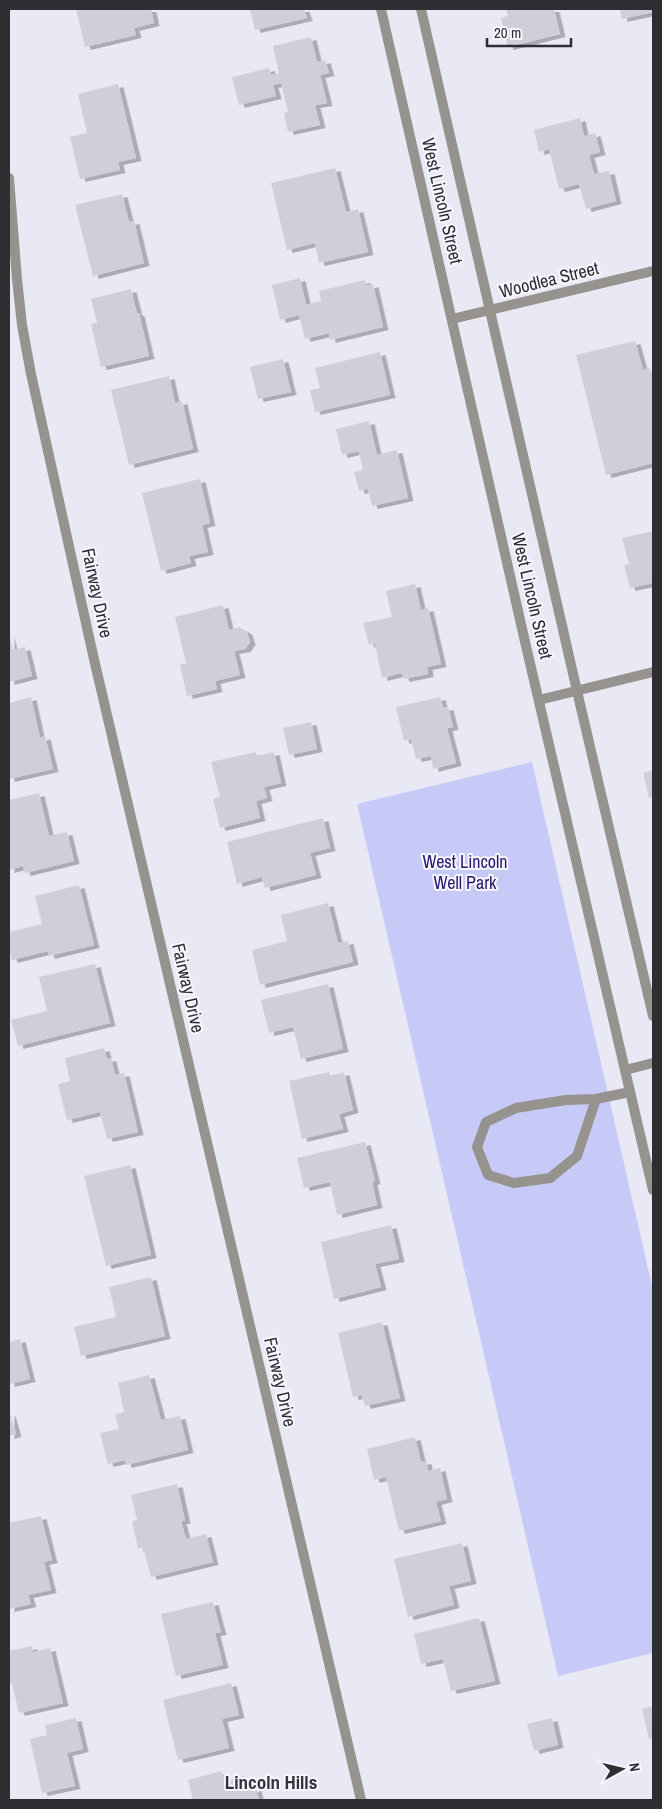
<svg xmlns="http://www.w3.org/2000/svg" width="662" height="1809" font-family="'Archivo Narrow',sans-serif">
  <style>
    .green { fill: #c7caf6 }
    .building { fill: #cecfda; filter: url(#shadow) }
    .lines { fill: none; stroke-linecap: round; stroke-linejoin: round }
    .service { stroke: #96938f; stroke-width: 10 }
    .minor { stroke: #96938f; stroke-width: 10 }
    .tertiary { stroke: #96938f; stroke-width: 10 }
    .labels { text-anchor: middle; stroke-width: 4; stroke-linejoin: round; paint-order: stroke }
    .street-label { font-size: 18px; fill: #2e2e32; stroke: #f6f7fe }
    .park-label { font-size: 18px; fill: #28166f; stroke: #f6f7fe }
    .neighbourhood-label { font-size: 19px; font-weight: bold; fill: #33333c; stroke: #f6f7fe }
  </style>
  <defs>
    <filter id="shadow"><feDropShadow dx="5.5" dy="3" stdDeviation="0" flood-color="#0004"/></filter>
  </defs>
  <rect width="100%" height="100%" fill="#e8e9f5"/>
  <polygon class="green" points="532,762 653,1290 653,1653 558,1676 357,804"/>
  <g class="building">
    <polygon points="76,9 151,9 154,23 134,28 136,35 85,47"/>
    <polygon points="250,9 304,9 307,18 255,30"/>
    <polygon points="506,9 554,9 560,34 508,47 501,18 508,16"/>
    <polygon points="620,9 653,9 653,12 622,19"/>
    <polygon points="311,37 317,62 325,60 329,73 320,75 327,103 315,105 320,125 288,132 284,113 288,112 281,83 273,85 276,96 239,105 232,77 269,68 271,75 279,73 273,46"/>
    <polygon points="118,84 136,158 118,162 120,170 80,179 70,137 87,133 78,94"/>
    <polygon points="580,118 584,136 595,133 600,152 589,155 594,174 609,171 616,201 586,209 579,184 559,189 549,149 539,152 534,130"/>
    <polygon points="335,168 346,212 358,209 368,252 319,263 315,243 287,250 271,183"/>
    <polygon points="122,194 129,222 134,221 144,263 93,276 75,205"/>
    <polygon points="300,278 306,305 321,301 319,291 365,280 366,286 373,284 383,327 330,340 329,333 305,339 299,315 280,320 272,285"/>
    <polygon points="131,289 137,313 139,313 149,356 101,367 91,324 97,323 91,299"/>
    <polygon points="635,341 643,370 650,368 653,381 653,405 652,405 653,463 606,475 576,355"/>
    <polygon points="380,352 390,395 315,412 310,390 320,388 315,368"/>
    <polygon points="283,359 291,392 258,399 250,367"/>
    <polygon points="169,376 175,403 182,401 193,449 129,465 111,390"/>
    <polygon points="369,421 377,455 397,450 408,498 372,506 368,489 359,491 354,472 363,470 359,451 342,455 336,429"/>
    <polygon points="200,479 210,523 202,525 208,552 189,556 191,563 161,571 142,493"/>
    <polygon points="653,531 653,583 630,588 624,565 629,564 622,538"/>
    <polygon points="415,584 421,610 428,608 441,664 427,667 428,674 404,679 402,673 382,678 375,643 369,645 363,623 392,617 386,591"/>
    <polygon points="223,605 229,630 239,627 247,632 250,642 245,649 234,651 240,675 215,681 217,689 187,696 180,665 186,663 175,617"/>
    <polygon points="9,635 13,650 25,647 32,676 9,682"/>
    <polygon points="31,697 40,738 45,736 53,769 9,779 9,703"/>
    <polygon points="440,697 443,708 448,707 453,727 447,728 456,763 433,769 431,756 416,759 411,739 404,741 396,707"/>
    <polygon points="311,722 317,749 289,755 283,728"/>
    <polygon points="256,752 257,756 274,752 281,783 264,787 267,798 256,801 260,818 220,828 213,799 220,797 211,762"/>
    <polygon points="653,770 653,797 649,798 643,773"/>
    <polygon points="39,793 49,836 67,832 74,861 25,873 23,866 9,870 9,800"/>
    <polygon points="323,818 330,848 310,853 316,875 265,888 262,877 237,884 227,842"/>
    <polygon points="79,885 94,945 49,956 48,951 12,960 9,946 9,932 42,924 35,896"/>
    <polygon points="328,903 338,943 348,941 353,962 260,985 252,950 287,941 281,915"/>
    <polygon points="95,964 110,1023 18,1046 11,1020 47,1011 39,977"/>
    <polygon points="328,984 343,1049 301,1059 293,1027 269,1033 261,1000"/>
    <polygon points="104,1048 107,1059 111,1058 115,1075 124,1073 138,1132 107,1139 100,1112 67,1120 58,1084 70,1081 65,1058"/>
    <polygon points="329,1072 330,1076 344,1072 353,1110 339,1114 343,1129 302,1139 289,1081"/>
    <polygon points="365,1142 375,1181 372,1182 377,1205 337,1215 330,1182 304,1188 297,1158"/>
    <polygon points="130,1165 151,1255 106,1266 84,1176"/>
    <polygon points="391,1225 399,1259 375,1264 381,1287 334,1299 321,1242"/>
    <polygon points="151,1277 165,1336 81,1356 74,1327 116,1317 109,1287"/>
    <polygon points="382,1322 400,1398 365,1406 362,1395 353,1397 338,1333"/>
    <polygon points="20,1339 30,1379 9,1384 9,1342"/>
    <polygon points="149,1375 161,1420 180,1416 188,1450 126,1465 125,1460 108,1464 100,1433 119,1429 115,1414 124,1412 118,1383"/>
    <polygon points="10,1413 16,1434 9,1436 9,1414"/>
    <polygon points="415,1437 421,1462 426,1461 428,1471 440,1468 447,1499 436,1502 441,1521 399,1531 386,1477 374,1480 367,1449"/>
    <polygon points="177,1484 185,1521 181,1521 186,1539 206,1534 213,1562 151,1577 143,1547 138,1549 132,1521 137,1520 131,1495"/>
    <polygon points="41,1516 52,1560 44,1562 51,1590 28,1595 31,1604 9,1609 9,1523"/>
    <polygon points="462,1543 471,1581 449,1586 454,1605 408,1617 394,1559"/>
    <polygon points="213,1602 221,1632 215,1633 223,1665 176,1676 161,1614"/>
    <polygon points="479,1618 495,1681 451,1691 443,1659 421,1664 414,1634"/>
    <polygon points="32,1646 33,1652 50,1648 63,1703 19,1713 12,1683 9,1684 9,1651"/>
    <polygon points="231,1683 239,1715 222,1719 229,1748 178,1760 163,1700"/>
    <polygon points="653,1706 653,1738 649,1739 642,1709"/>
    <polygon points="76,1718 83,1749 67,1753 75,1786 42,1793 30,1739 47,1735 45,1725"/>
    <polygon points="552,1718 558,1745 534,1751 527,1724"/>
    <polygon points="222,1771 224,1781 244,1776 248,1790 256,1788 259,1800 193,1800 188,1780"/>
  </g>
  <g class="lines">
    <polyline class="service" points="596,1099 577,1156 550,1178 514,1183 488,1175 477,1147 486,1122 516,1108 566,1100 596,1099 630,1092"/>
    <g class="minor">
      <polyline points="9,178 17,279 22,325 31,374 93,655 361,1800"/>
      <polyline points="452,319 653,271"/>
      <polyline points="539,700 653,672"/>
      <polyline points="625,1070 653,1063"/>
    </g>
    <g class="tertiary">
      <polyline points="381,9 526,646 653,1190"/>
      <polyline points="421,9 577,691 653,1016"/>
    </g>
  </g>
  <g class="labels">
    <g class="street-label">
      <text transform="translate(442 201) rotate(77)" y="6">West Lincoln Street</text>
      <text transform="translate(549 280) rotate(-14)" y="6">Woodlea Street</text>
      <text transform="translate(97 593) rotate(78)" y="6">Fairway Drive</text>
      <text transform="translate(532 596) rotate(77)" y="6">West Lincoln Street</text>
      <text transform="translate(188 988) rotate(77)" y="6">Fairway Drive</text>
      <text transform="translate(280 1382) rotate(77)" y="6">Fairway Drive</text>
    </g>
    <g class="park-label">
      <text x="465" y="868">West Lincoln<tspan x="465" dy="21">Well Park</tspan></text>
    </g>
    <g class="neighbourhood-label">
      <text x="271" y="1789">Lincoln Hills</text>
    </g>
  </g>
  <rect width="662" height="1809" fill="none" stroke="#2e2e32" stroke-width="20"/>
  <g transform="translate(622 1769) rotate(82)" stroke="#f6f7fe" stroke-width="4" paint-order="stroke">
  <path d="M0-4L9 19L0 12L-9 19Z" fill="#2e2e32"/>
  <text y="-8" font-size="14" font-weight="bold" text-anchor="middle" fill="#2e2e32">N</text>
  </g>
  <path d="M487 38v8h84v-8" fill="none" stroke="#2e2e32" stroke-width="2.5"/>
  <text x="494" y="38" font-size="15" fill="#2e2e32" stroke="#f6f7fe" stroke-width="4" paint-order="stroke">20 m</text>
</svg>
